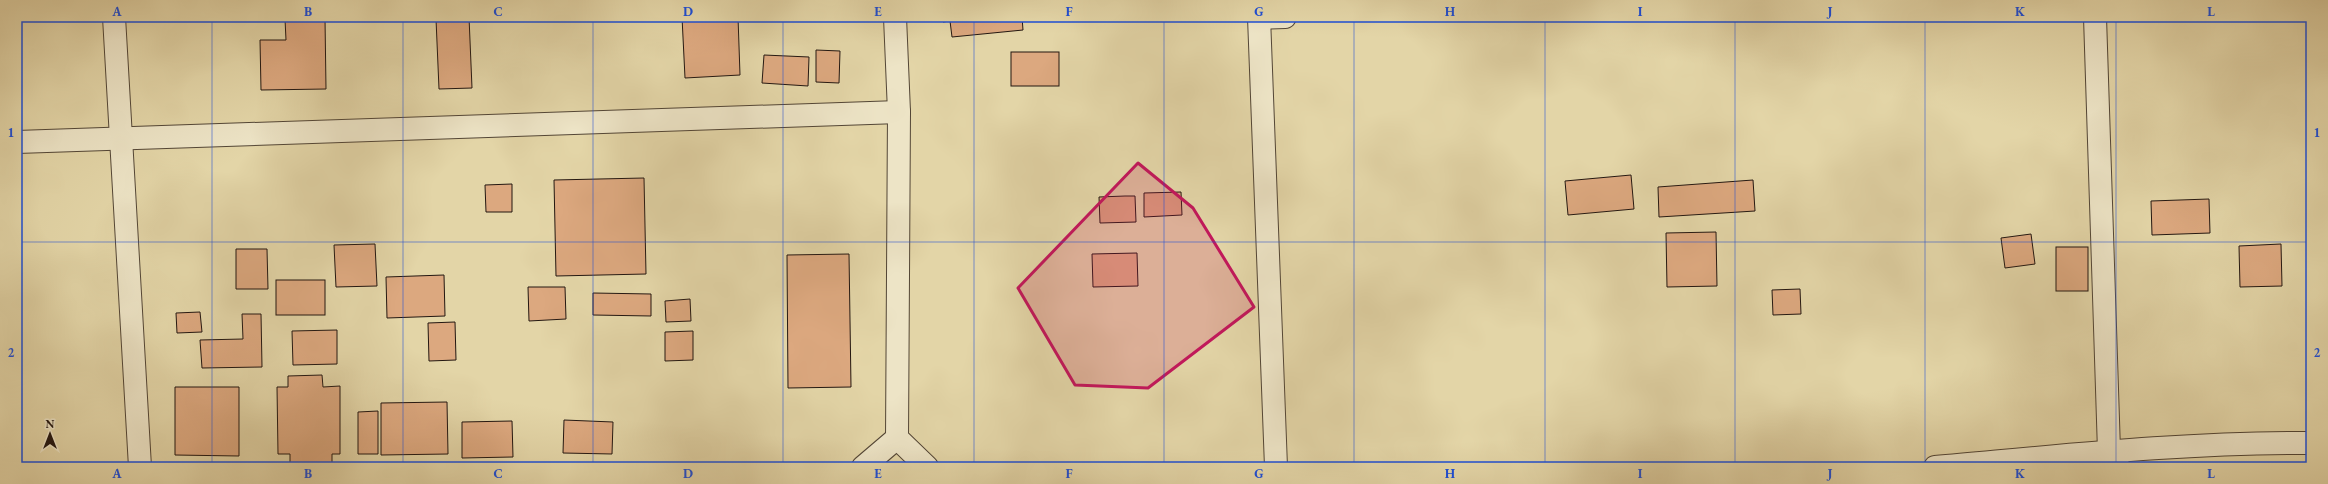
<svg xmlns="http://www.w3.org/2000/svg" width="2328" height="484" font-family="'EB Garamond',serif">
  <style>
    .building { fill: #dca87f; stroke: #231711 }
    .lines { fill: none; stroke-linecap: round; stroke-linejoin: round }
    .minor-casing { stroke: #534636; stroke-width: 24 }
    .minor { stroke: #ede4c6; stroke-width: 22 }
    .marked { fill: #c2185b; fill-opacity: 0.2; stroke: #c2185b; stroke-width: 3; stroke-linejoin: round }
    .grid { fill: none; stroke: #1d4ed8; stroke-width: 1; stroke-opacity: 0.55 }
    .neatline { fill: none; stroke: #1d4ed8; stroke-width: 1.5 }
    .grid-label { font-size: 13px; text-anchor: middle; font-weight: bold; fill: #1d4ed8 }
  </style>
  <rect width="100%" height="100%" fill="#e3d5a7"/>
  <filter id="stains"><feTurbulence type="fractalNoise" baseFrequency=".005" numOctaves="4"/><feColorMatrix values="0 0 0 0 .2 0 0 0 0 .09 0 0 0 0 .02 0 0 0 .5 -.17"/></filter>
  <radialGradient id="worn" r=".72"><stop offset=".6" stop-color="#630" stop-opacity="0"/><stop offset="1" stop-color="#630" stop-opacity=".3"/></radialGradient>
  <g class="building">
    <polygon points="469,17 472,88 439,89 436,19"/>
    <polygon points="682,17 738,17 740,75 685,78"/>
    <polygon points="942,17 1022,17 1023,30 952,37 950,21 943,22"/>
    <polygon points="285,19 325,19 326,89 261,90 260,40 286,40"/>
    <polygon points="816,50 840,51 839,83 816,82"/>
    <rect x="1011" y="52" width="48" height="34"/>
    <polygon points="764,55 809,57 808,86 762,83"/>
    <polygon points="1631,175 1634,209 1568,215 1565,181"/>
    <polygon points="644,178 646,274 556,276 554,180"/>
    <polygon points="1753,180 1755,211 1659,217 1658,187"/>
    <polygon points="512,184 512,212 486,212 485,185"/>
    <polygon points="1181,192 1182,215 1144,217 1144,193"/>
    <polygon points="1125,196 1135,196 1136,222 1100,223 1099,197"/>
    <polygon points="2209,199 2210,233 2152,235 2151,201"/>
    <polygon points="1716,232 1717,286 1667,287 1666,233"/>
    <polygon points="2031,234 2035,264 2005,268 2001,238"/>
    <polygon points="375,244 377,286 336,287 334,245"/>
    <polygon points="2281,244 2282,286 2240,287 2239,246"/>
    <rect x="2056" y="247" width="32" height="44"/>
    <polygon points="236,249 267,249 268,289 236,289"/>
    <polygon points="1137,253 1138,286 1093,287 1092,254"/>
    <polygon points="849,254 851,387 788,388 787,255"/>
    <polygon points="444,275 445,316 387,318 386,277"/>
    <rect x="276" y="280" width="49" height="35"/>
    <polygon points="528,287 565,287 566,319 529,321"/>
    <polygon points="1800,289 1801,314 1773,315 1772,290"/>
    <polygon points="593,293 651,294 651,316 593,315"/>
    <polygon points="690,299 691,321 666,322 665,301"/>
    <polygon points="200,312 202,332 177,333 176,313"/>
    <polygon points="242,314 261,314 262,367 202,368 200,340 243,339"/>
    <polygon points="455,322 456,360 429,361 428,323"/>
    <polygon points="337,330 337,364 293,365 292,331"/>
    <polygon points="693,331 693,360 665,361 665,332"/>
    <polygon points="322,375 323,387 340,386 340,454 332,454 332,463 290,464 290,454 278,454 277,387 288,387 288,376"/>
    <polygon points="175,387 239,387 239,456 175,455"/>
    <polygon points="447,402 448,454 381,455 381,403"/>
    <polygon points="378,411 378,454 358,454 358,412"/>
    <polygon points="564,420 613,422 612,454 563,453"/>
    <polygon points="512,421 513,457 462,458 462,422"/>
  </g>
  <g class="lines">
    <defs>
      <g id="minor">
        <polyline points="114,17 140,467"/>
        <polyline points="895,17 899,112 897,438 927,467"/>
        <polyline points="1259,17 1276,467"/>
        <polyline points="2095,17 2109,451 2119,467"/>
        <polyline points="1259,18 1285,17"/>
        <polyline points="17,142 899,112"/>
        <polyline points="863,467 897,438"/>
        <path d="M1935,467C2060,456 2186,442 2311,443"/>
      </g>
    </defs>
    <use href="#minor" class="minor-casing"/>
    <use href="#minor" class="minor"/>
  </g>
  <path class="marked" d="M1138,163L1193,208L1254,307L1148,388L1075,385L1018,288Z"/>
  <path class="grid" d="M212,17V467M403,17V467M593,17V467M783,17V467M974,17V467M1164,17V467M1354,17V467M1545,17V467M1735,17V467M1925,17V467M2116,17V467M17,242H2311"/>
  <rect width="2328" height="484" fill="none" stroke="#e3d5a7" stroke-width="44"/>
  <g transform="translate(50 434)" stroke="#ede4c6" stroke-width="3" paint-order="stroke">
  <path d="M0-3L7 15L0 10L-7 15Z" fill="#231711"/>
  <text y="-6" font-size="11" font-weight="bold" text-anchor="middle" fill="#231711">N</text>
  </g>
  <rect x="22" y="22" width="2284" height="440" class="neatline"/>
  <g class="grid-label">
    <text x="117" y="16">A</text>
    <text x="308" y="16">B</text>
    <text x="498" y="16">C</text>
    <text x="688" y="16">D</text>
    <text x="878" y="16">E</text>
    <text x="1069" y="16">F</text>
    <text x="1259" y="16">G</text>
    <text x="1450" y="16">H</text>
    <text x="1640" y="16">I</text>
    <text x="1830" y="16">J</text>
    <text x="2020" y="16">K</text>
    <text x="2211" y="16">L</text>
    <text x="11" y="137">1</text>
    <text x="2317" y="137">1</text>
    <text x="11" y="357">2</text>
    <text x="2317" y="357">2</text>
    <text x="117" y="478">A</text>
    <text x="308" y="478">B</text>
    <text x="498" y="478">C</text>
    <text x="688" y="478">D</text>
    <text x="878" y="478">E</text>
    <text x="1069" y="478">F</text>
    <text x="1259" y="478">G</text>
    <text x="1450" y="478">H</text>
    <text x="1640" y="478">I</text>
    <text x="1830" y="478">J</text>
    <text x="2020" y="478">K</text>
    <text x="2211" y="478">L</text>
  </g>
  <rect width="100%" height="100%" filter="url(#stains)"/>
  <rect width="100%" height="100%" fill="url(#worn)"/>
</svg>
